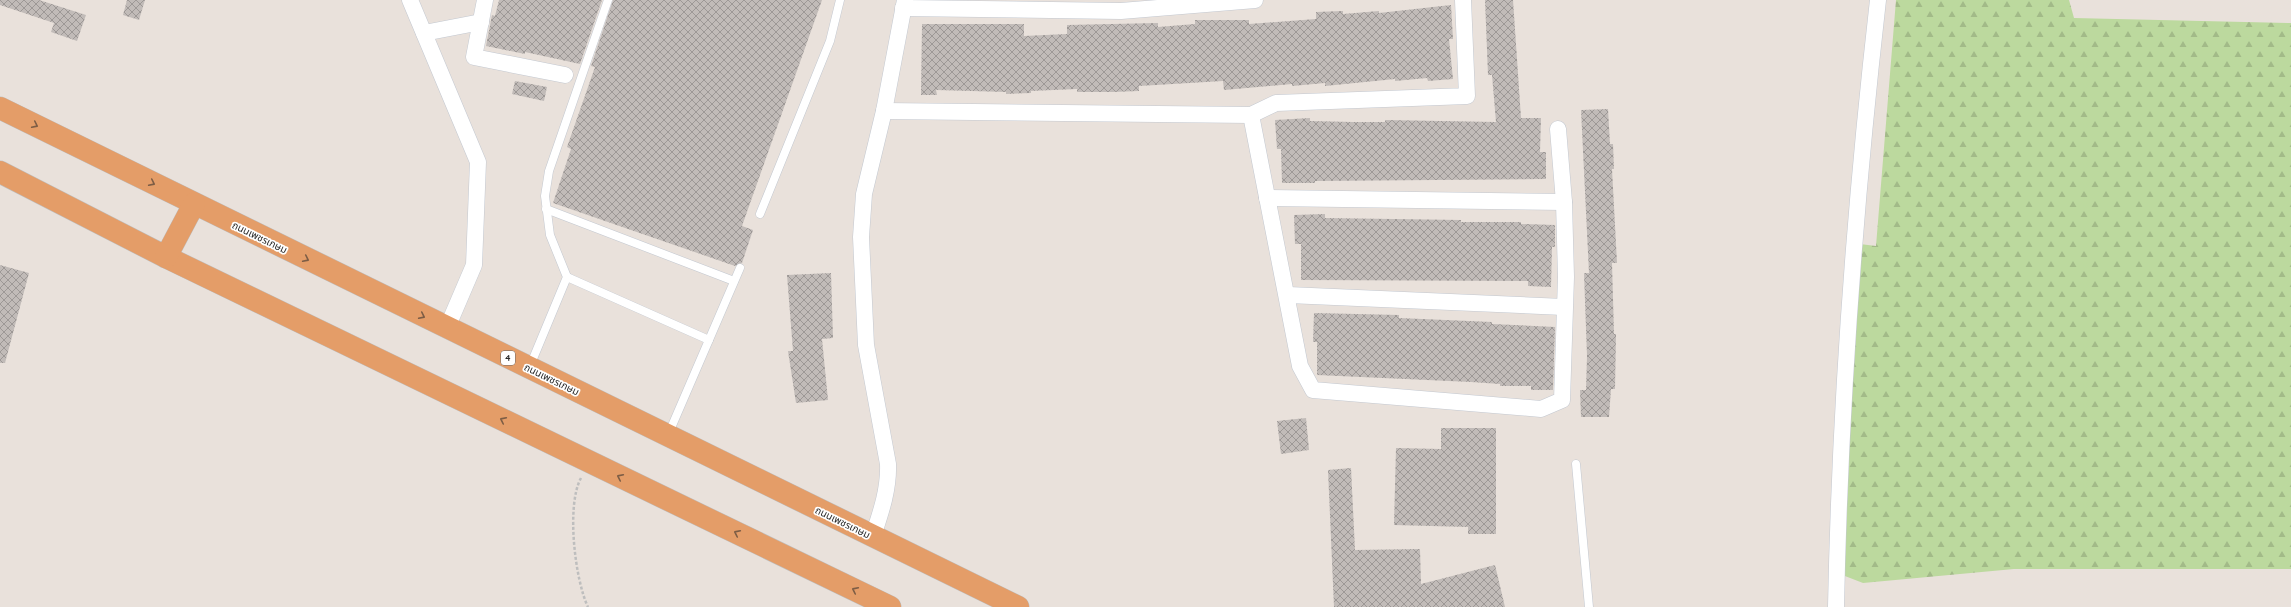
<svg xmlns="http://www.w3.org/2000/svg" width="2291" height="607" font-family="Quicksand,'Noto Sans Thai',sans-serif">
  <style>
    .forest { fill: url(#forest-firs) }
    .building { fill: url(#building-cross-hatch) }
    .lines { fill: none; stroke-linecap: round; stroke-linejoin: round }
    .service-casing { stroke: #c3c8d0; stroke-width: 9 }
    .minor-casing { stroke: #c3c8d0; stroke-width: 17 }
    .trunk-casing { stroke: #bebebe; stroke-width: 23 }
    .path { stroke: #bebebe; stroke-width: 2.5; stroke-dasharray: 3 2; stroke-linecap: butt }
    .service { stroke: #fff; stroke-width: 8 }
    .minor { stroke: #fff; stroke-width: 16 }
    .trunk { stroke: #e49d68; stroke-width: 22 }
    .oneway { stroke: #7d5d45 }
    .labels { text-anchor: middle; stroke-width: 3.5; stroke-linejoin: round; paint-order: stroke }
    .shield { fill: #fff; stroke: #686868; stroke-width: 1 }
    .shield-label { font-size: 9px; font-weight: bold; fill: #282828 }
    .street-label { font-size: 10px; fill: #282828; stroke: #fff }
  </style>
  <defs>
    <pattern id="forest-firs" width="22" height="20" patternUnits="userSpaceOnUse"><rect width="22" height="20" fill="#bcd99e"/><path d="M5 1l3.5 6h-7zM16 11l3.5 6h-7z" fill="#a2ba88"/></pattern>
    <pattern id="building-cross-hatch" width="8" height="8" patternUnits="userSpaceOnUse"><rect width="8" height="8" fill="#c1bbb8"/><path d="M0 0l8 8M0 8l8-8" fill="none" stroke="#9d9896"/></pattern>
  </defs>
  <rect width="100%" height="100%" fill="#e9e1db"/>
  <polygon class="forest" points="1896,0 2069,0 2074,18 2291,23 2291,569 2014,569 1863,583 1832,571 1860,244 1876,246"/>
  <g class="building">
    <polygon points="0,0 39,0 86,15 77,41 51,32 54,23 0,5"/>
    <polygon points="127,0 145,0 139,20 123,15"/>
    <polygon points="499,0 602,0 580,64 525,52 525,54 486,46 492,15 495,16"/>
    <polygon points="613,0 822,0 742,226 753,230 742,263 735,266 553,203 571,149 567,147 595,67 591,66"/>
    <polygon points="1485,0 1513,0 1521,118 1541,118 1540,152 1546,152 1546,179 1315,181 1315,183 1282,183 1281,149 1277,149 1275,120 1310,118 1310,121 1353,122 1385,122 1385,120 1496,122 1492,75 1488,75"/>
    <polygon points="1451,5 1453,39 1449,39 1453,79 1428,81 1427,78 1395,81 1395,79 1325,86 1325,83 1292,86 1292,84 1224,90 1223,81 1139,86 1139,91 1113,92 1077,92 1077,89 1031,91 1031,93 1006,94 1006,92 936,90 937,95 921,95 922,24 1024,24 1024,36 1067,34 1067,25 1158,23 1158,27 1195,24 1195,20 1249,20 1249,24 1316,19 1316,12 1343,11 1343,14 1379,11 1379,13"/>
    <polygon points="515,81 547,87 544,101 512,94"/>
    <polygon points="1608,109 1610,144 1613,144 1614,169 1612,169 1617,263 1612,263 1614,334 1616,334 1615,389 1611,389 1609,417 1581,417 1580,390 1586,390 1587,356 1584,273 1589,273 1581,110"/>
    <polygon points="1325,214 1325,218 1461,220 1461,222 1521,222 1521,224 1555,225 1555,247 1552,247 1551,287 1528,286 1528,281 1301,280 1301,244 1295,244 1294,215"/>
    <polygon points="0,265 29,273 5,363 0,363"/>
    <polygon points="831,273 833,338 822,339 828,400 796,403 788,351 793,351 787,275"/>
    <polygon points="1314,313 1399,315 1399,318 1492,322 1492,324 1555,327 1553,390 1531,390 1531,386 1500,386 1500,384 1471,382 1317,375 1317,342 1313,342"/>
    <polygon points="1306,418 1309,450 1281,454 1277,421"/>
    <polygon points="1441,428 1496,428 1496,534 1468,534 1468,527 1394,525 1396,448 1441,449"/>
    <polygon points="1351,468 1355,550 1420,549 1421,584 1495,565 1505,607 1334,607 1328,470"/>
  </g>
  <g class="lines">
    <defs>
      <g id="service">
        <polyline points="546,209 734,281"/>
        <polyline points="760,214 830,41 840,0"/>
        <polyline points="567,277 709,340"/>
        <polyline points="530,366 567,277 550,235 545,196 549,171 608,0"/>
        <polyline points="668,435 740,268"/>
        <polyline points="1576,464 1589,607"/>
      </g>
      <g id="minor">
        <polyline points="410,0 478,162 474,265 447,328"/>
        <polyline points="485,0 474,57 565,75"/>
        <polyline points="903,8 1121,11 1255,0"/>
        <polyline points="424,33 481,22"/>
        <polyline points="884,111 1251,115 1276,103 1467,96 1463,0"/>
        <polyline points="1251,115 1300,366 1313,390 1541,409 1562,400 1566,277 1564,202 1558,129"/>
        <polyline points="1267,198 1564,202"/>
        <polyline points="1288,295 1564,307"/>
        <path d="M873,536C881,512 889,489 888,464L866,345L861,237L864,194L884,111L905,0"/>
        <path d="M1836,607C1840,404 1855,202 1878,0"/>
      </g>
      <g id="trunk">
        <polyline points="0,108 1018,607"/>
        <polyline points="0,172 166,257 890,607"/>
        <polyline points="166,257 194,204"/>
      </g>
    </defs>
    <use href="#service" class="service-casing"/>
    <use href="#minor" class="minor-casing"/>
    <use href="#trunk" class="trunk-casing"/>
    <path class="path" d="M581,478C566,505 575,580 588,607"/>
    <use href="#service" class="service"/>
    <use href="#minor" class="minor"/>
    <use href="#trunk" class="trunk"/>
  </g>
  <defs><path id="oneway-chevron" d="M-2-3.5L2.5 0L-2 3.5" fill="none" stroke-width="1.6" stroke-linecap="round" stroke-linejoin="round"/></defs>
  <g class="oneway">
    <use href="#oneway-chevron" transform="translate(35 125) rotate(26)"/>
    <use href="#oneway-chevron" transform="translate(152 183) rotate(26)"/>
    <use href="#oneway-chevron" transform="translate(306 259) rotate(26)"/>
    <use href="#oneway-chevron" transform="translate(422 316) rotate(26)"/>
    <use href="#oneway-chevron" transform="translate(503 420) rotate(-154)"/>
    <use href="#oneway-chevron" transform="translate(620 477) rotate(-154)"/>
    <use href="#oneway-chevron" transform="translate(737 533) rotate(-154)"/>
    <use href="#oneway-chevron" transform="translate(855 590) rotate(-154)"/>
  </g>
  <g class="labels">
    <rect class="shield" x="501" y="351" width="14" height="14" rx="3"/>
    <g class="shield-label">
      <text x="508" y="361">4</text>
    </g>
    <g class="street-label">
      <text transform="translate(260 237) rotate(26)" y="4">ถนนเพชรเกษม</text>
      <text transform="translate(552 379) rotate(26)" y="4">ถนนเพชรเกษม</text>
      <text transform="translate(843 522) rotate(26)" y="4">ถนนเพชรเกษม</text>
    </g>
  </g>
</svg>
